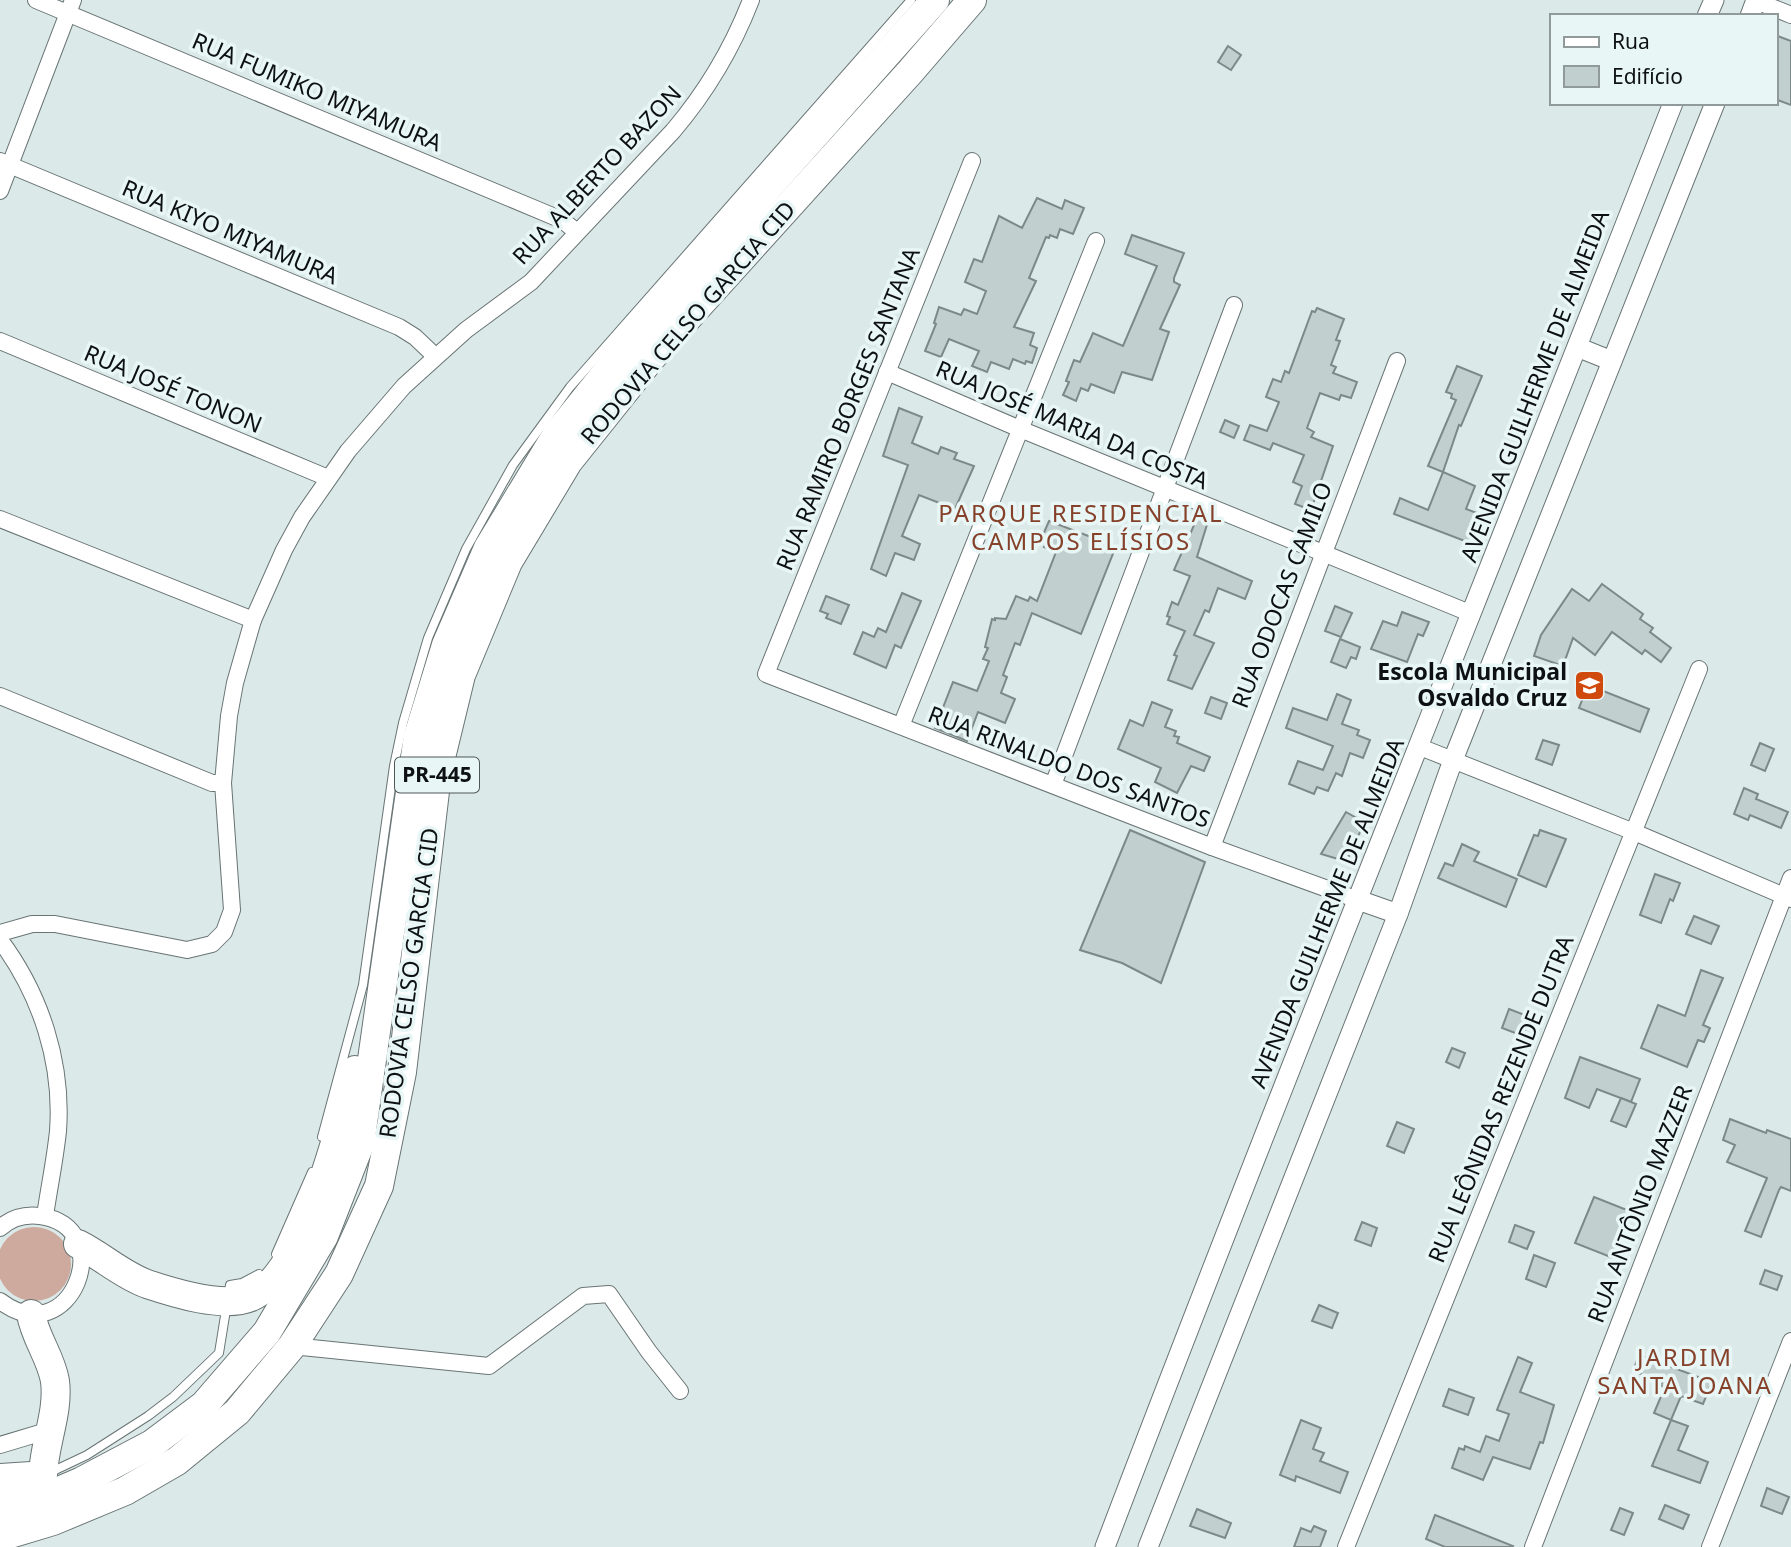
<svg xmlns="http://www.w3.org/2000/svg" width="1791" height="1547" font-family="'Noto Sans',sans-serif">
  <style>
    .green { fill: #ceaa9e }
    .building { fill: #c2cfcf; stroke: #7d8989; stroke-width: 2 }
    .lines { fill: none; stroke-linecap: round; stroke-linejoin: round }
    .service-casing { stroke: #697474; stroke-width: 10 }
    .minor-casing { stroke: #697474; stroke-width: 18 }
    .tertiary-casing { stroke: #697474; stroke-width: 21 }
    .motorway-casing { stroke: #697474; stroke-width: 30 }
    .service { stroke: #fff; stroke-width: 8 }
    .minor { stroke: #fff; stroke-width: 16 }
    .tertiary { stroke: #fff; stroke-width: 19 }
    .motorway { stroke: #fff; stroke-width: 28 }
    .labels { text-anchor: middle; stroke-width: 7; stroke-linejoin: round; paint-order: stroke }
    .shield { fill: #e9f6f6; stroke: #4f5656; stroke-width: 2 }
    .shield-label { font-size: 21px; font-weight: bold; fill: #0d1111 }
    .street-label { font-size: 23px; fill: #0d1111; stroke: #e9f6f6 }
    .poi-label { font-size: 23px; font-weight: bold; fill: #0d1111; stroke: #e9f6f6; text-anchor: end }
    .neighbourhood-label { font-size: 24px; letter-spacing: 2px; fill: #85412a; stroke: #e9f6f6 }
  </style>
  <rect width="100%" height="100%" fill="#dce9e9"/>
  <circle class="green" cx="34" cy="1264" r="37"/>
  <g class="building">
    <polygon points="1775,35 1791,41 1791,105 1775,99"/>
    <polygon points="1228,46 1241,55 1231,70 1218,62"/>
    <polygon points="1037,198 1062,209 1065,200 1084,208 1073,234 1060,229 1057,238 1050,235 1049,238 1046,237 1029,278 1036,281 1014,327 1034,333 1030,345 1037,348 1032,363 1026,361 1025,364 1013,359 1009,369 991,362 987,372 972,366 979,351 949,339 941,357 925,351 936,324 934,323 939,307 961,315 964,309 977,314 986,291 965,282 974,259 982,262 999,216 1022,228"/>
    <polygon points="1132,235 1184,253 1174,278 1174,282 1180,285 1160,329 1169,332 1152,380 1122,372 1114,393 1091,384 1088,391 1081,388 1076,401 1063,395 1069,382 1066,381 1074,360 1080,362 1093,333 1123,346 1157,266 1125,254"/>
    <polygon points="1317,308 1344,319 1336,340 1340,341 1331,365 1336,367 1333,373 1357,382 1351,398 1341,395 1339,400 1320,393 1307,428 1314,432 1311,437 1333,446 1311,510 1295,504 1302,486 1293,482 1304,455 1273,443 1270,450 1244,440 1250,425 1267,431 1279,402 1266,397 1273,379 1281,382 1285,371 1289,373 1312,311 1315,312"/>
    <polygon points="1457,366 1482,376 1461,426 1459,425 1443,472 1475,486 1466,509 1482,515 1470,543 1394,514 1400,498 1428,510 1443,472 1428,466 1456,400 1451,398 1452,394 1446,392"/>
    <polygon points="899,408 922,417 912,443 938,454 941,447 957,453 954,459 974,466 955,509 919,495 902,536 920,544 914,560 895,553 886,576 871,569 908,465 883,456"/>
    <polygon points="1225,420 1239,426 1234,438 1220,432"/>
    <polygon points="1199,514 1209,518 1197,557 1252,581 1245,599 1218,588 1209,612 1205,610 1194,635 1214,643 1192,689 1168,680 1177,656 1174,655 1185,631 1167,624 1170,617 1167,616 1172,602 1178,605 1190,576 1174,570"/>
    <polygon points="1049,521 1107,543 1105,548 1114,551 1081,634 1032,613 1020,645 1015,643 1003,675 1007,677 1001,693 1015,699 1005,723 978,712 967,741 935,728 953,682 977,691 989,661 983,659 988,648 985,647 992,619 995,620 995,618 1006,619 1016,596 1028,601 1030,597 1037,601 1056,552 1044,547 1046,544 1042,542 1044,538 1042,537"/>
    <polygon points="1602,584 1643,614 1640,619 1653,628 1650,632 1671,648 1661,662 1645,650 1642,654 1612,632 1595,655 1573,638 1563,666 1534,656 1541,635 1572,589 1589,601"/>
    <polygon points="902,593 921,601 901,648 895,645 886,668 854,654 863,632 874,637 878,628 886,632"/>
    <polygon points="826,596 849,605 841,624 826,618 828,614 820,611"/>
    <polygon points="1335,606 1352,613 1341,637 1325,631"/>
    <polygon points="1402,612 1429,622 1423,636 1418,634 1407,662 1371,649 1383,621 1397,626"/>
    <polygon points="1340,639 1360,647 1356,659 1351,657 1346,668 1331,662"/>
    <polygon points="1588,685 1649,709 1640,732 1579,708"/>
    <polygon points="1337,694 1351,700 1342,724 1359,730 1357,735 1370,740 1363,758 1350,753 1342,776 1336,773 1328,791 1317,787 1314,794 1289,784 1298,761 1323,770 1333,746 1286,728 1293,708 1327,720"/>
    <polygon points="1211,697 1227,703 1221,719 1205,713"/>
    <polygon points="1152,702 1172,710 1165,727 1176,731 1174,736 1179,737 1177,743 1210,757 1204,771 1191,766 1177,793 1155,782 1161,768 1118,749 1130,720 1143,726"/>
    <polygon points="1543,740 1559,745 1552,765 1536,759"/>
    <polygon points="1760,743 1774,749 1765,771 1751,765"/>
    <polygon points="1744,788 1758,794 1756,799 1788,812 1781,828 1750,815 1748,820 1734,814"/>
    <polygon points="1346,812 1365,823 1350,851 1348,862 1321,854"/>
    <polygon points="1130,830 1205,862 1161,983 1122,963 1080,950"/>
    <polygon points="1540,830 1566,839 1546,887 1518,875 1534,835 1538,836"/>
    <polygon points="1462,844 1479,852 1474,861 1517,879 1506,907 1438,878 1445,863 1453,866"/>
    <polygon points="1655,874 1680,883 1673,901 1670,899 1661,923 1640,915"/>
    <polygon points="1694,916 1719,926 1711,944 1686,934"/>
    <polygon points="1701,970 1723,978 1703,1025 1710,1028 1704,1042 1698,1040 1687,1067 1641,1048 1658,1005 1685,1016"/>
    <polygon points="1509,1009 1530,1017 1523,1036 1502,1028"/>
    <polygon points="1452,1048 1465,1053 1459,1068 1446,1062"/>
    <polygon points="1580,1057 1640,1079 1631,1102 1597,1089 1589,1108 1565,1098"/>
    <polygon points="1621,1098 1636,1104 1626,1127 1611,1121"/>
    <polygon points="1730,1119 1766,1133 1767,1130 1791,1139 1791,1191 1781,1187 1779,1190 1761,1237 1745,1231 1767,1178 1727,1162 1735,1145 1723,1140"/>
    <polygon points="1397,1122 1414,1129 1404,1153 1387,1146"/>
    <polygon points="1594,1197 1632,1212 1613,1258 1575,1243"/>
    <polygon points="1362,1222 1377,1228 1371,1246 1355,1240"/>
    <polygon points="1515,1225 1534,1232 1527,1249 1509,1242"/>
    <polygon points="1534,1255 1555,1263 1546,1287 1526,1279"/>
    <polygon points="1765,1270 1782,1276 1777,1290 1760,1284"/>
    <polygon points="1319,1305 1338,1313 1332,1328 1312,1321"/>
    <polygon points="1639,1355 1712,1382 1703,1404 1681,1396 1671,1420 1654,1413 1665,1387 1661,1386 1662,1382 1633,1371"/>
    <polygon points="1518,1357 1532,1363 1520,1392 1554,1405 1543,1443 1540,1442 1530,1469 1493,1457 1483,1480 1452,1468 1459,1448 1464,1450 1465,1446 1480,1452 1486,1436 1499,1441 1509,1414 1497,1410"/>
    <polygon points="1449,1389 1474,1398 1468,1415 1443,1406"/>
    <polygon points="1301,1420 1321,1428 1313,1449 1324,1453 1320,1461 1348,1472 1340,1493 1296,1476 1295,1481 1280,1475"/>
    <polygon points="1671,1420 1688,1426 1678,1450 1708,1462 1700,1483 1652,1466"/>
    <polygon points="1767,1488 1789,1497 1782,1514 1761,1506"/>
    <polygon points="1665,1505 1689,1515 1683,1529 1659,1519"/>
    <polygon points="1620,1508 1633,1513 1624,1535 1611,1530"/>
    <polygon points="1197,1509 1231,1523 1225,1538 1190,1526"/>
    <polygon points="1435,1515 1513,1546 1512,1547 1445,1547 1426,1539"/>
    <polygon points="1314,1526 1326,1531 1320,1547 1294,1547 1301,1528 1311,1532"/>
  </g>
  <g class="lines">
    <defs>
      <g id="service">
        <polyline points="322,1137 363,985 394,766 403,723 428,638 466,549 513,465 570,387 911,0"/>
        <polyline points="276,1254 312,1172"/>
        <polyline points="49,1473 87,1455 148,1416 173,1397 219,1353 230,1285 242,1283 259,1274"/>
      </g>
      <g id="minor">
        <polyline points="36,0 562,220 577,232"/>
        <polyline points="1754,0 1791,15"/>
        <polyline points="0,161 399,327 415,337 435,356"/>
        <polyline points="972,161 766,674 1212,847 1358,900"/>
        <polyline points="0,191 73,0"/>
        <polyline points="0,341 328,478"/>
        <polyline points="887,372 1020,429 1472,614"/>
        <polyline points="0,519 253,620"/>
        <polyline points="0,696 212,783 223,783"/>
        <polyline points="901,726 1096,241"/>
        <polyline points="1420,747 1634,832 1791,899"/>
        <polyline points="1053,785 1234,305"/>
        <polyline points="1212,847 1397,361"/>
        <path d="M0,933L32,924H55L187,950L212,944L224,932L232,910L223,783L229,716L235,683L253,620L284,550L302,517L348,451L404,386L466,330L531,282L673,131C707,91 732,49 751,0"/>
        <path d="M0,940C41,995 63,1063 58,1131C55,1160 49,1188 45,1216"/>
        <path d="M0,1228C11,1218 25,1214 40,1216C120,1227 71,1355 0,1301"/>
        <polyline points="292,1346 489,1366 583,1296 609,1294 649,1352 680,1391"/>
        <polyline points="0,1445 50,1430"/>
        <polyline points="0,1472 31,1470"/>
        <polyline points="1346,1547 1699,669"/>
        <polyline points="1533,1547 1791,878"/>
        <polyline points="1710,1547 1791,1341"/>
      </g>
      <g id="tertiary">
        <polyline points="1707,16 1714,0"/>
        <polyline points="1750,16 1756,0"/>
        <polyline points="1577,347 1612,361"/>
        <polyline points="1358,900 1398,914"/>
        <path d="M1105,1547C1289,1064 1484,585 1673,103"/>
        <polyline points="1148,1547 1398,914 1453,760 1715,103"/>
      </g>
      <g id="motorway">
        <path d="M78,1244C102,1256 122,1275 147,1284C174,1293 224,1309 251,1297C304,1275 341,1124 355,1070"/>
        <path d="M0,1489L43,1475C44,1443 59,1413 55,1381C51,1357 35,1338 31,1314"/>
        <polyline points="0,1512 24,1506 82,1481 152,1444 204,1405 267,1332 324,1236 360,1144 418,736 446,645 488,548 557,434 630,343 935,0"/>
        <polyline points="0,1537 53,1521 125,1491 177,1461 237,1412 292,1346 339,1274 379,1186 402,1072 437,774 461,675 508,562 568,462 652,357 910,72 972,0"/>
      </g>
    </defs>
    <use href="#service" class="service-casing"/>
    <use href="#minor" class="minor-casing"/>
    <use href="#tertiary" class="tertiary-casing"/>
    <use href="#motorway" class="motorway-casing"/>
    <use href="#service" class="service"/>
    <use href="#minor" class="minor"/>
    <use href="#tertiary" class="tertiary"/>
    <use href="#motorway" class="motorway"/>
  </g>
  <defs>
    <symbol id="school-square" viewBox="-11 -11 22 22"><rect x="-9" y="-9" width="18" height="18" rx="4" fill="#d04a0e" stroke="#e9f6f6"/><path d="M0-5L7-2L0 1L-7-2ZM-4 1L0 2.5L4 1V4Q0 6-4 4Z" fill="#fff"/></symbol>
  </defs>
  <g fill-rule="evenodd">
    <use href="#school-square" x="1572" y="668" width="35" height="35"/>
  </g>
  <g class="labels">
    <rect class="shield" x="395" y="757.5" width="84" height="35" rx="5"/>
    <g class="shield-label">
      <text x="437" y="782">PR-445</text>
    </g>
    <g class="street-label">
      <text transform="translate(317 92) rotate(23)" y="8">RUA FUMIKO MIYAMURA</text>
      <text transform="translate(597 175) rotate(-47)" y="8">RUA ALBERTO BAZON</text>
      <text transform="translate(230 232) rotate(23)" y="8">RUA KIYO MIYAMURA</text>
      <text transform="translate(688 323) rotate(-49)" y="8">RODOVIA CELSO GARCIA CID</text>
      <text transform="translate(1535 386) rotate(-69)" y="8">AVENIDA GUILHERME DE ALMEIDA</text>
      <text transform="translate(173 389) rotate(23)" y="8">RUA JOSÉ TONON</text>
      <text transform="translate(848 409) rotate(-68)" y="8">RUA RAMIRO BORGES SANTANA</text>
      <text transform="translate(1072 425) rotate(23)" y="8">RUA JOSÉ MARIA DA COSTA</text>
      <text transform="translate(1282 595) rotate(-69)" y="8">RUA ODOCAS CAMILO</text>
      <text transform="translate(1069 767) rotate(21)" y="8">RUA RINALDO DOS SANTOS</text>
      <text transform="translate(1327 913) rotate(-68)" y="8">AVENIDA GUILHERME DE ALMEIDA</text>
      <text transform="translate(409 983) rotate(-82)" y="8">RODOVIA CELSO GARCIA CID</text>
      <text transform="translate(1501 1099) rotate(-68)" y="8">RUA LEÔNIDAS REZENDE DUTRA</text>
      <text transform="translate(1640 1204) rotate(-69)" y="8">RUA ANTÔNIO MAZZER</text>
    </g>
    <g class="poi-label">
      <text x="1567" y="680">Escola Municipal<tspan x="1567" dy="26">Osvaldo Cruz</tspan></text>
    </g>
    <g class="neighbourhood-label">
      <text x="1081" y="522">PARQUE RESIDENCIAL<tspan x="1081" dy="28">CAMPOS ELÍSIOS</tspan></text>
      <text x="1685" y="1366">JARDIM<tspan x="1685" dy="28">SANTA JOANA</tspan></text>
    </g>
  </g>
  <rect x="1550" y="14" width="228" height="91" fill="#e9f6f6" stroke="#919a9a" stroke-width="2"/>
  <rect x="1564" y="37" width="35" height="10" fill="#ffffff" stroke="#919a9a" stroke-width="2"/>
  <text x="1612" y="49" font-size="21" fill="#0d1111">Rua</text>
  <rect x="1564" y="66" width="35" height="21" fill="#c2cfcf" stroke="#919a9a" stroke-width="2"/>
  <text x="1612" y="84" font-size="21" fill="#0d1111">Edifício</text>
</svg>
